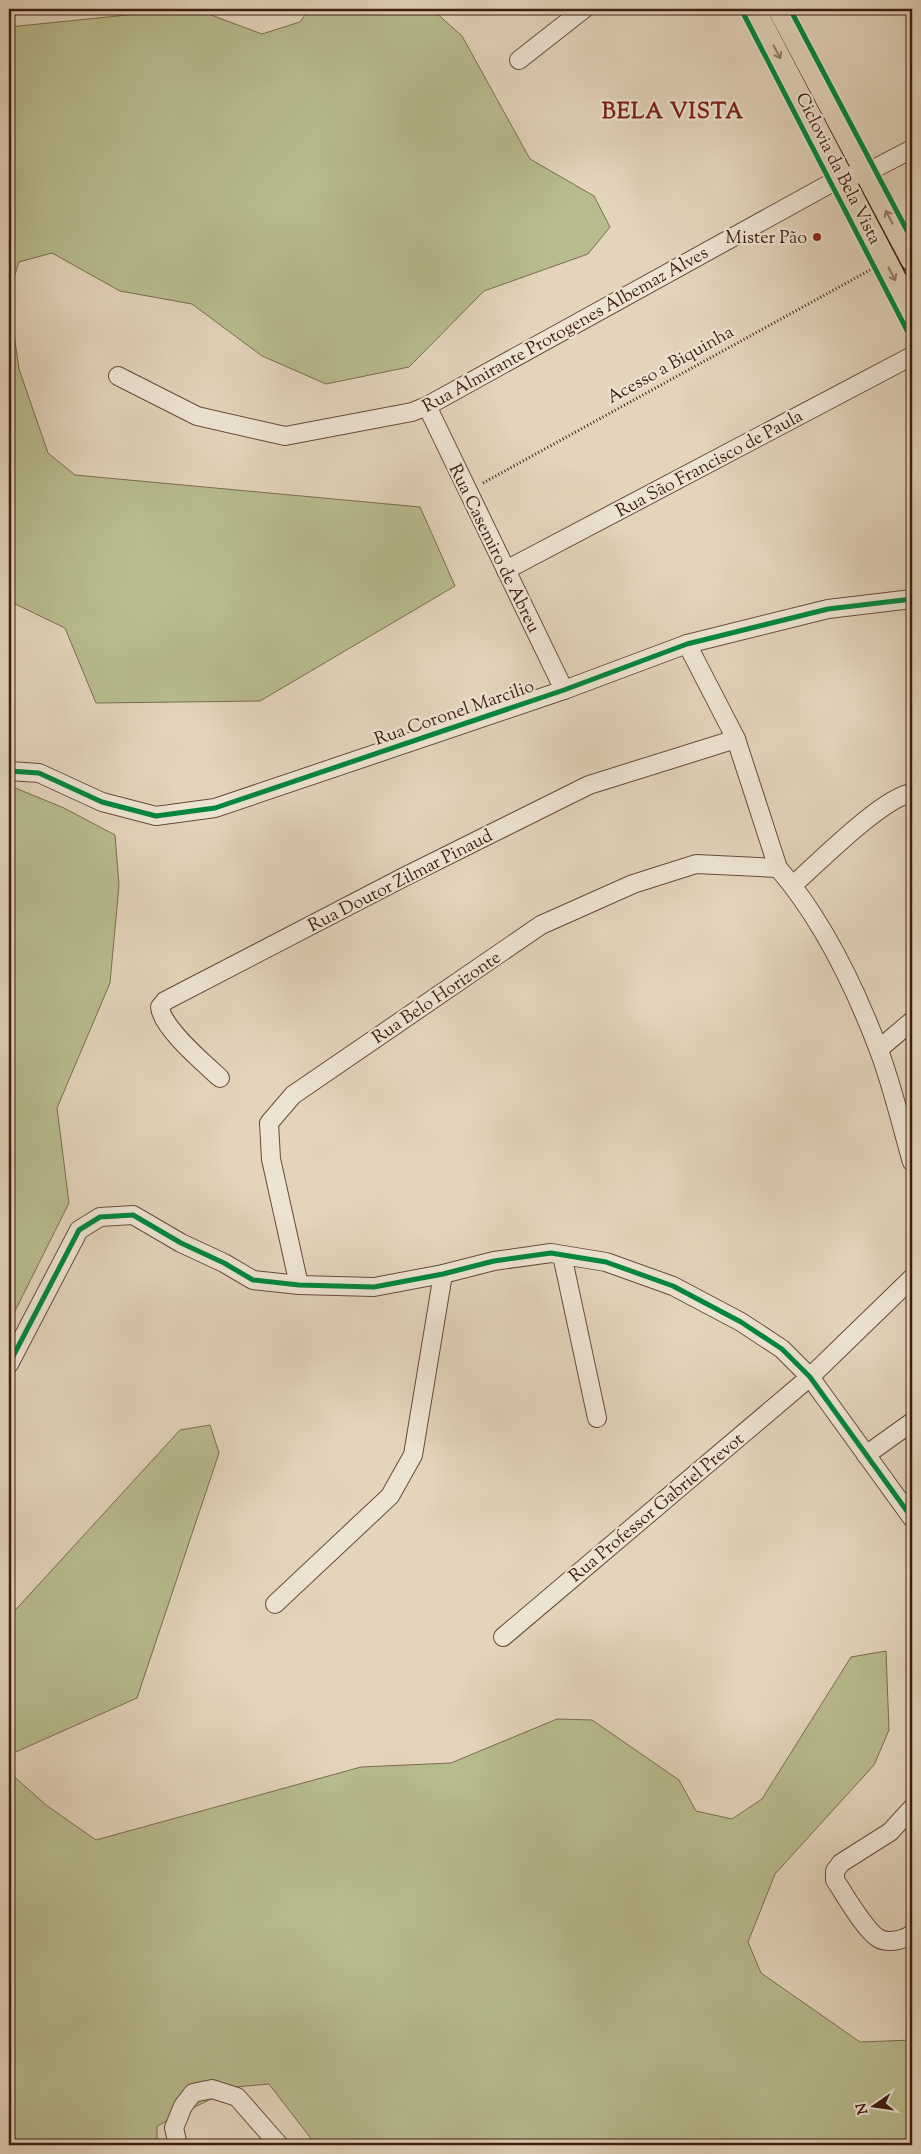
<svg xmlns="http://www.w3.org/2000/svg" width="921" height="2154" font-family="'Sorts Mill Goudy',serif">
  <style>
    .green { fill: #b8bc8d; stroke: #7b6c4e }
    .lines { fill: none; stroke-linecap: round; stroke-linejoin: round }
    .minor-casing { stroke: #674b3b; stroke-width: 20 }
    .major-casing { stroke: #3e1d10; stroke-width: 25 }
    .path { stroke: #3e1d10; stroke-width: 3; stroke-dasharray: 1 2.5; stroke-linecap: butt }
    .minor { stroke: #ede3d3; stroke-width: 18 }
    .major { stroke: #e3d4bb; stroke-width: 22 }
    .cycleway-casing { stroke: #ede3d3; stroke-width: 8 }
    .cycleway { stroke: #00873e; stroke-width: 5 }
    .oneway { stroke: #907866 }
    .poi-dot { fill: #8f2418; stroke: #ede3d3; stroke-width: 2 }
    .labels { text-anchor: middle; stroke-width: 4.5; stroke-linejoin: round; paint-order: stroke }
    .street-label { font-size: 18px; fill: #3e1d10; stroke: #ede3d3 }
    .poi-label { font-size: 18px; fill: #3e1d10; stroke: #ede3d3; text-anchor: end }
    .district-label { font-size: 22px; font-weight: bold; letter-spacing: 1px; fill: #7a1f14; stroke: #ede3d3 }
  </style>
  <rect width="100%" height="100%" fill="#e3d4bb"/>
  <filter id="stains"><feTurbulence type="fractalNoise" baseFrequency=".004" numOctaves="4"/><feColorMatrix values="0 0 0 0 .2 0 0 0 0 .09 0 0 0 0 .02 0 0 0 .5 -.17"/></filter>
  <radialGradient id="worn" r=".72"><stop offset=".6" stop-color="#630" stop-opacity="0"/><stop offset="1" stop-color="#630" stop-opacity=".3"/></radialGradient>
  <g class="green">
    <polygon points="186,9 195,9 262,34 300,22 309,9 428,9 434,11 462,36 530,159 594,196 610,227 588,254 484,291 409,367 326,384 262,356 192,304 120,291 52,253 19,262 9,293 9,27"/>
    <polygon points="9,299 19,369 48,453 75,475 420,507 455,586 260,701 96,703 65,628 9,601"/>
    <polygon points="13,787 64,808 115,835 119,885 110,983 57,1108 69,1203 9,1323 9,788"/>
    <polygon points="210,1425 219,1453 137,1698 9,1755 9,1650 13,1647 9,1642 9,1617 180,1430"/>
    <polygon points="886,1651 889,1730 874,1765 775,1874 748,1942 761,1973 860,2042 912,2040 912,2145 316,2145 269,2084 235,2087 157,2126 157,2145 9,2145 9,1772 46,1805 96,1840 361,1767 451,1763 557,1719 592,1720 679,1780 696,1811 732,1819 762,1799 851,1657"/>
  </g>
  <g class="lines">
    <defs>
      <g id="minor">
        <polyline points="519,60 584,9"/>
        <polyline points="118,376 197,416 285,436 412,412 427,406 842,177 866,173 912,149"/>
        <polyline points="427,406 564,690"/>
        <polyline points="506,570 912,356"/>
        <path d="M687,644L736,739L778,868C823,920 854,985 878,1048C892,1084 901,1124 912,1162"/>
        <polyline points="9,771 39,773 102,802 156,816 215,808 564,690 687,644 828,609 912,599"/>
        <path d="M793,885C818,863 883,797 912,793"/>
        <polyline points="879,1049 912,1021"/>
        <path d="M220,1078C204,1063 162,1028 160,1007L165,1001L404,877L589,785L736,739"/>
        <polyline points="562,1255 597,1418"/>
        <polyline points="299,1285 271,1159 269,1123 293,1095 541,925 633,884 696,864 778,868"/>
        <polyline points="9,1364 79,1230 100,1217 133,1215 181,1243 224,1263 253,1280 299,1285 374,1287 443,1274 494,1261 551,1253 606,1262 673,1286 741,1322 782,1349 810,1377 912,1518"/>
        <polyline points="866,1455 912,1422"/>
        <polyline points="275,1604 390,1496 413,1455 443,1274"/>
        <polyline points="503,1637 810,1377 912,1278"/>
        <path d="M912,1808L890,1832L841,1863L835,1871V1880C845,1895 864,1929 878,1938C887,1944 904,1940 912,1934"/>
        <polyline points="178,2145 174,2128 183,2106 193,2093 212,2089 237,2097 279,2145"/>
      </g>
      <g id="major">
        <polyline points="754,9 912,311"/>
        <polyline points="779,9 912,260"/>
      </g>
    </defs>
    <use href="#minor" class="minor-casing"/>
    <use href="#major" class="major-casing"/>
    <polyline class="path" points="483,483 870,270"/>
    <use href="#minor" class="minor"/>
    <use href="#major" class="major"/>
    <defs>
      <g id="cycleway">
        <polyline points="741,9 912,340"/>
        <polyline points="790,9 912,240"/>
        <polyline points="9,771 39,773 102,802 156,816 215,808 564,690 687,644 828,609 912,599"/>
        <polyline points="9,1364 79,1230 100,1217 133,1215 181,1243 224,1263 253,1280 299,1285 374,1287 443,1274 494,1261 551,1253 606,1262 673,1286 741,1322 782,1349 810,1377 912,1518"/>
      </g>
    </defs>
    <use href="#cycleway" class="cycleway-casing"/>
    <use href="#cycleway" class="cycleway"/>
  </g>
  <defs><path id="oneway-shaft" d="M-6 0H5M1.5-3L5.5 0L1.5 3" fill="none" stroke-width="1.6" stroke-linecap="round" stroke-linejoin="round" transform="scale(1.25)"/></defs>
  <g class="oneway">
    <use href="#oneway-shaft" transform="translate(777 52) rotate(62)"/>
    <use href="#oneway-shaft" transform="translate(889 217) rotate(-118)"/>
    <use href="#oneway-shaft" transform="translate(892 274) rotate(62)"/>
  </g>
  <circle class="poi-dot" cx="817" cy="237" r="5"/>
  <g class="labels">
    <g class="street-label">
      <text transform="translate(839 168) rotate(63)" y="6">Ciclovia da Bela Vista</text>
      <text transform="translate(565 329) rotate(-29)" y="6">Rua Almirante Protogenes Albemaz Alves</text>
      <text transform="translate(670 364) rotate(-29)" y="6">Acesso a Biquinha</text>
      <text transform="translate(709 463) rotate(-28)" y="6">Rua São Francisco de Paula</text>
      <text transform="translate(495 548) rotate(64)" y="6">Rua Casemiro de Abreu</text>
      <text transform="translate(454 712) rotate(-19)" y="6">Rua Coronel Marcilio</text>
      <text transform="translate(400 880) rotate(-27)" y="6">Rua Doutor Zilmar Pinaud</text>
      <text transform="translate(436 997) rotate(-34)" y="6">Rua Belo Horizonte</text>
      <text transform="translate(656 1507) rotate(-40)" y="6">Rua Professor Gabriel Prevot</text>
    </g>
    <g class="poi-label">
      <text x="807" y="243">Mister Pão</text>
    </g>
    <g class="district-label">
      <text x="673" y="118">BELA VISTA</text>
    </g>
  </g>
  <rect width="921" height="2154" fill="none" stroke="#e3d4bb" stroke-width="30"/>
  <rect x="10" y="10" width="901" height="2134" fill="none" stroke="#3e1d10" stroke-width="2.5"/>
  <rect x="15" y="15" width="891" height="2124" fill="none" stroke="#3e1d10"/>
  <g transform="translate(874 2106) rotate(257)" stroke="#ede3d3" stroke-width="4" paint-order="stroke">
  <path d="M0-4L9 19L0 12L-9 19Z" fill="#3e1d10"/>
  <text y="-8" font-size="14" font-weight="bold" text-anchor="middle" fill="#3e1d10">N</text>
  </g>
  <rect width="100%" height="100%" filter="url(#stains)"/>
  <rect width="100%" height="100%" fill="url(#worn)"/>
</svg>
